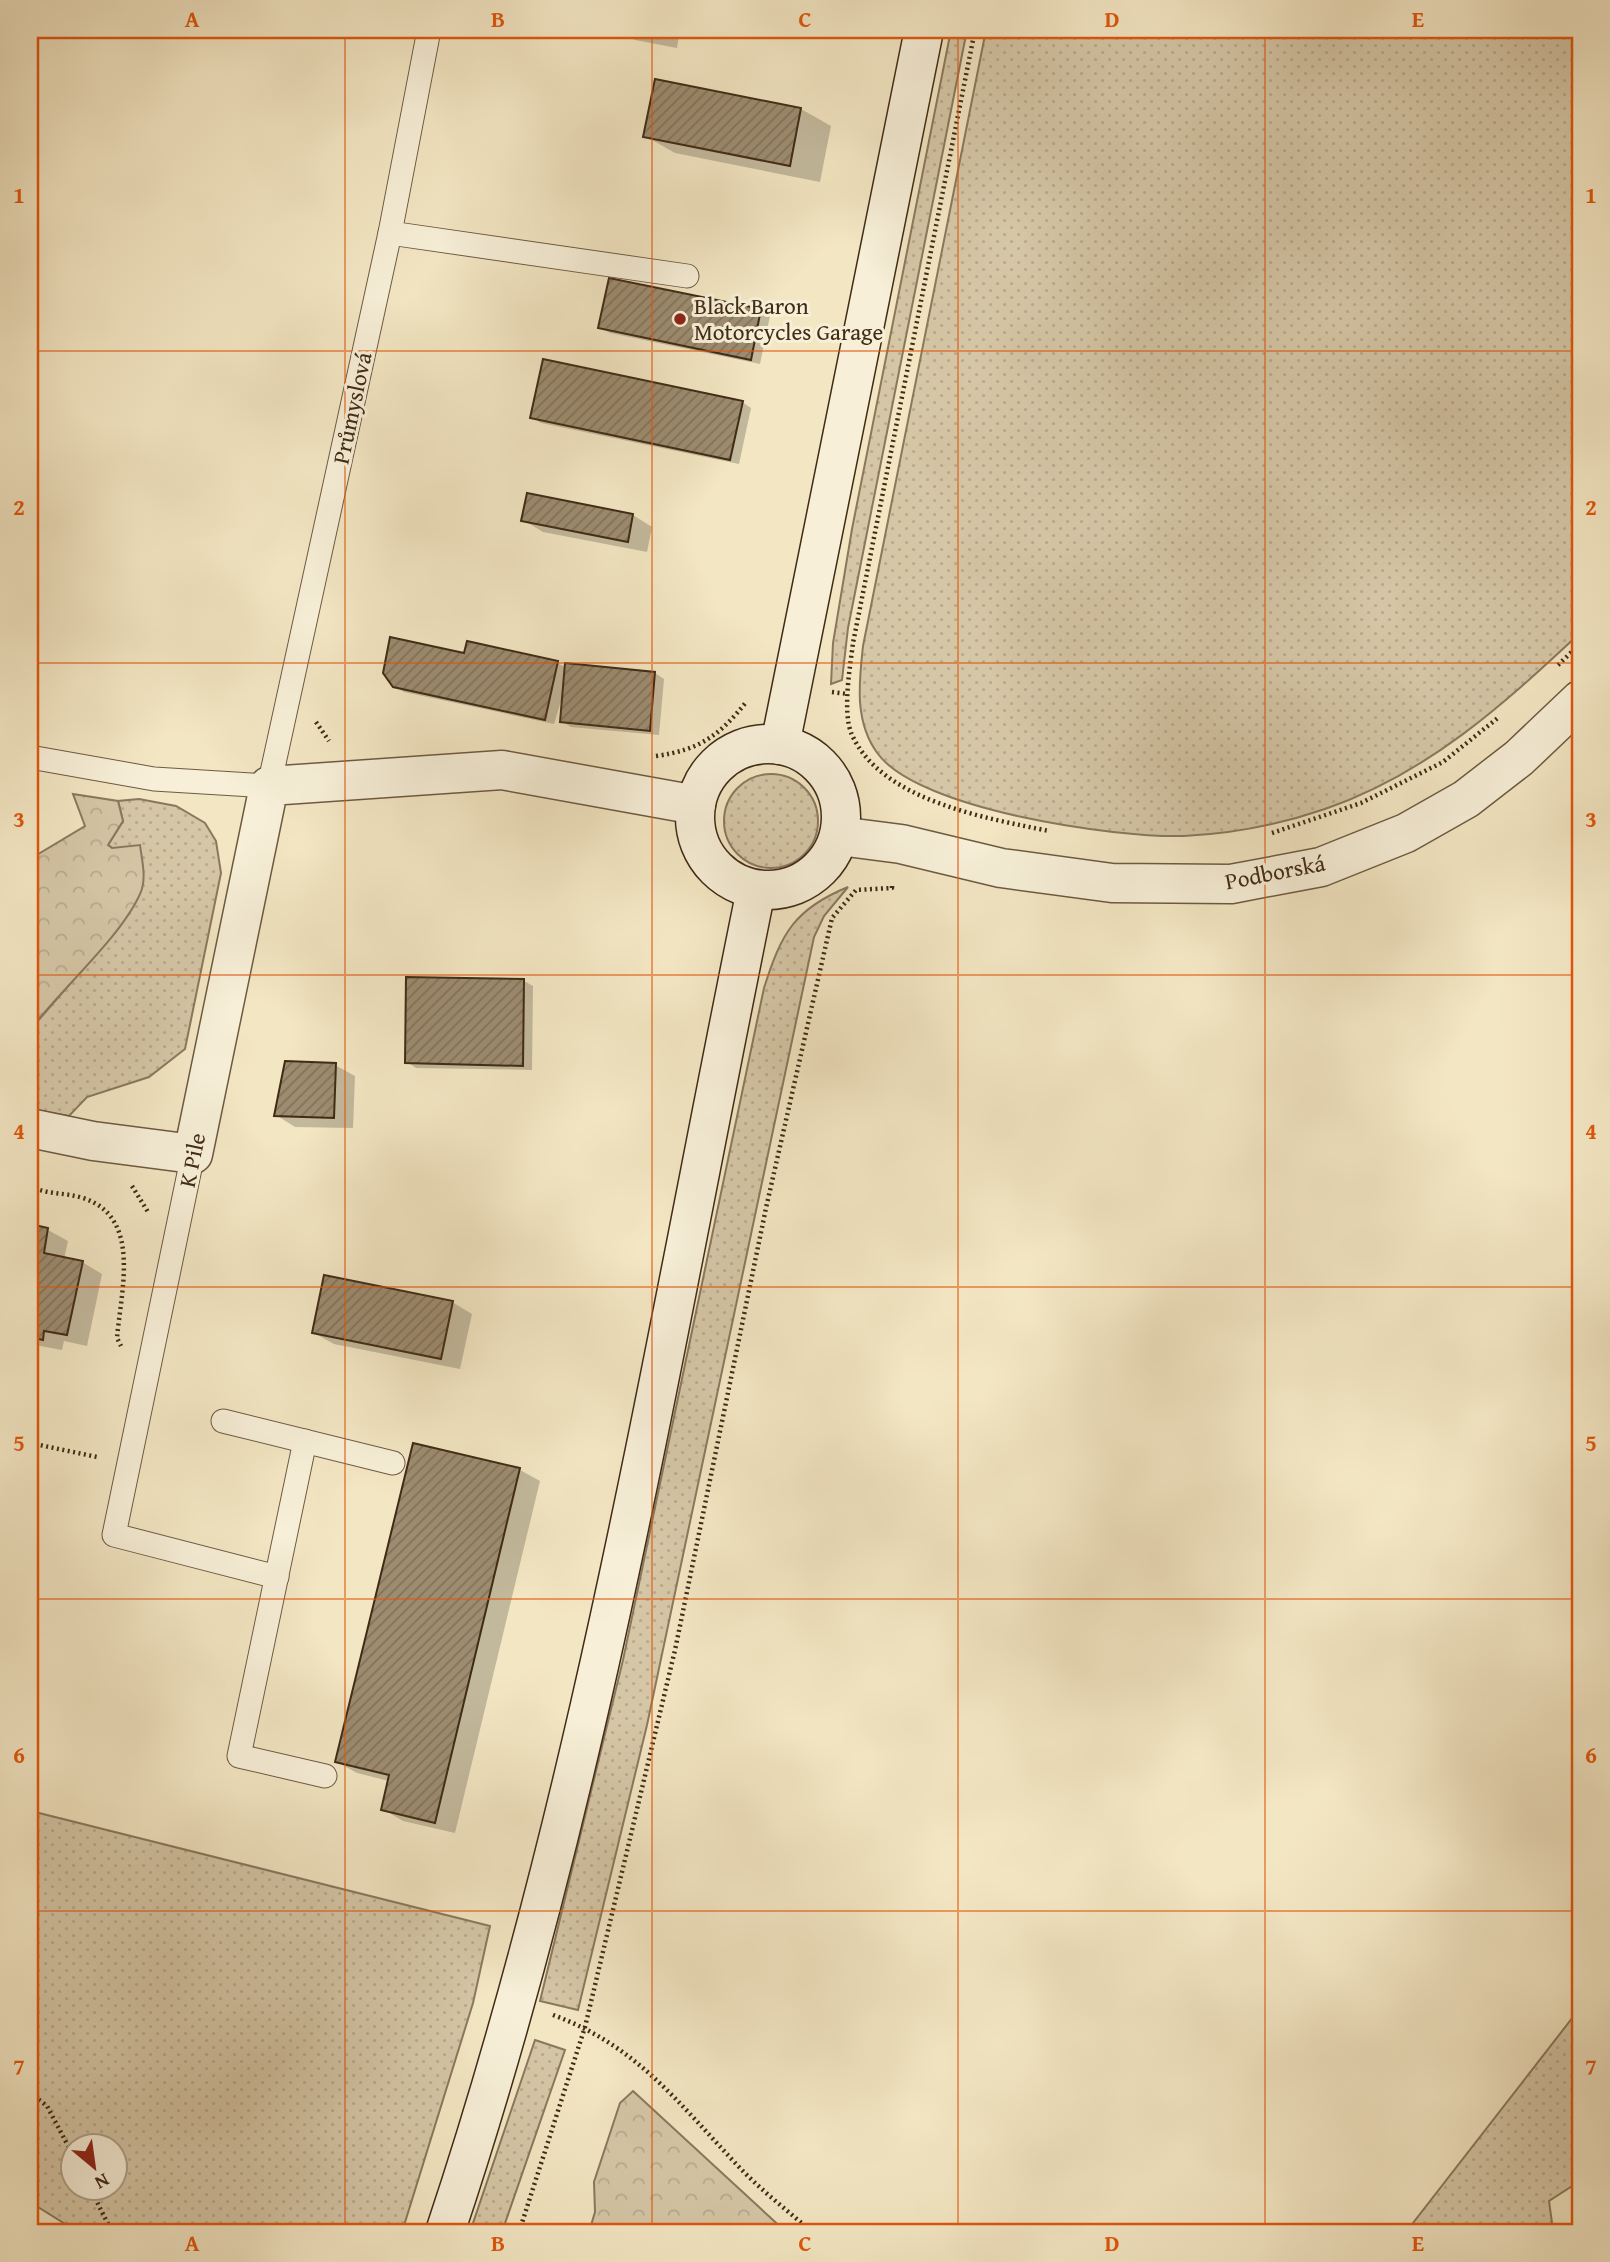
<svg xmlns="http://www.w3.org/2000/svg" width="1610" height="2262" font-family="'Gentium Book Plus',serif">
  <style>
    .grass { fill: url(#grass-dots); stroke: #8a785e; stroke-width: 2; fill-rule: evenodd }
    .forest { fill: url(#forest-crowns); stroke: #8a785e; stroke-width: 2 }
    .shadow { fill: #0003 }
    .building { fill: url(#building-hatch); stroke: #402b16; stroke-width: 2 }
    .lines { fill: none; stroke-linecap: round; stroke-linejoin: round }
    .lane-casing { stroke: #6d5a41; stroke-width: 25 }
    .street-casing { stroke: #6d5a41; stroke-width: 41 }
    .secondary-casing { stroke: #402b16; stroke-width: 41 }
    .path { stroke: #402b16; stroke-width: 4.5; stroke-dasharray: 2 3.5; stroke-linecap: butt }
    .lane { stroke: #f7efd8; stroke-width: 23 }
    .street { stroke: #f7efd8; stroke-width: 38 }
    .secondary { stroke: #f7efd8; stroke-width: 38 }
    .grid { fill: none; stroke: #e0570c; stroke-width: 2; stroke-opacity: 0.55 }
    .poi-dot { fill: #8f2418; stroke: #f7efd8; stroke-width: 2.5 }
    .labels { text-anchor: middle; stroke-width: 6; stroke-linejoin: round; paint-order: stroke }
    .poi-label { font-size: 23px; fill: #402b16; stroke: #f7efd8; text-anchor: start }
    .street-label { font-size: 23px; fill: #402b16; stroke: #f7efd8 }
    .neatline { fill: none; stroke: #e0570c; stroke-width: 2.5 }
    .grid-label { font-size: 23px; text-anchor: middle; font-weight: bold; fill: #e0570c }
  </style>
  <defs>
    <pattern id="grass-dots" width="8" height="8" patternUnits="userSpaceOnUse" patternTransform="scale(1.75)"><rect width="8" height="8" fill="#d5c6a6"/><path d="M2 2h.1M6 6h.1" fill="none" stroke="#b8aa8e" stroke-width="1.8" stroke-linecap="round"/></pattern>
    <pattern id="forest-crowns" width="20" height="18" patternUnits="userSpaceOnUse" patternTransform="scale(1.75)"><rect width="20" height="18" fill="#d5c6a6"/><path d="M2 6a3 3 0 1 1 6 0M12 15a3 3 0 1 1 6 0" fill="none" stroke="#b8aa8e"/></pattern>
    <pattern id="building-hatch" width="6" height="6" patternUnits="userSpaceOnUse" patternTransform="scale(1.75)"><rect width="6" height="6" fill="#9d8c70"/><path d="M-1 1l2-2M0 6l6-6M5 7l2-2" fill="none" stroke="#81735b"/></pattern>
  </defs>
  <rect width="100%" height="100%" fill="#f3e6c3"/>
  <filter id="stains"><feTurbulence type="fractalNoise" baseFrequency=".00286" numOctaves="4"/><feColorMatrix values="0 0 0 0 .2 0 0 0 0 .09 0 0 0 0 .02 0 0 0 .5 -.17"/></filter>
  <radialGradient id="worn" r=".72"><stop offset=".6" stop-color="#630" stop-opacity="0"/><stop offset="1" stop-color="#630" stop-opacity=".3"/></radialGradient>
  <g class="grass">
    <polygon points="951,30 967,30 848,628 842,680 831,684 833,643 852,529"/>
    <path d="M986,30H1580V633C1503,705 1427,774 1325,809C1281,824 1231,834 1184,836C1115,838 920,810 878,754C854,722 859,682 863,646Z"/>
    <circle cx="771" cy="821" r="47"/>
    <polygon points="139,799 176,806 205,823 216,841 221,873 185,1049 149,1077 87,1097 69,1116 30,1109 30,1030 121,925 112,848 108,845 123,821 118,801"/>
    <path d="M848,887L824,916L814,937L647,1725L578,2010L540,2001L623,1660L764,988C781,934 794,909 848,887Z"/>
    <path d="M35,1812L490,1926L473,2003L402,2232H78L30,2202V1839ZM116,2146V2188H74V2146Z"/>
    <polygon points="1580,2008 1580,2181 1549,2201 1552,2223 1538,2232 1406,2232"/>
    <polygon points="535,2040 565,2050 502,2232 470,2232"/>
  </g>
  <g class="forest">
    <path d="M73,794L118,801L123,821L108,845L112,848L140,845C142,861 147,879 140,894C121,937 60,990 30,1030V859L85,826Z"/>
    <polygon points="633,2091 786,2232 589,2232 595,2212 594,2182 620,2103"/>
  </g>
  <g class="shadow">
    <polygon points="617,30 680,30 677,48 635,40"/>
    <polygon points="656,81 801,109 831,126 820,182 675,153 645,136"/>
    <polygon points="610,280 761,311 770,316 760,364 610,333 600,327"/>
    <polygon points="742,402 751,408 739,464 541,423 532,417"/>
    <polygon points="633,515 652,527 647,552 543,532 523,520"/>
    <polygon points="465,655 557,663 567,668 655,673 664,679 659,735 571,727 561,721 565,688 554,724 404,692 394,686"/>
    <polygon points="524,981 533,986 532,1070 416,1068 407,1062"/>
    <polygon points="335,1065 355,1076 353,1128 295,1127 276,1115"/>
    <polygon points="30,1226 48,1230 68,1241 64,1259 82,1262 102,1274 87,1346 64,1341 62,1350 30,1344"/>
    <polygon points="452,1302 472,1314 460,1369 334,1344 314,1333"/>
    <polygon points="414,1445 520,1470 540,1481 455,1833 403,1821 383,1809 389,1781 357,1773 337,1762"/>
  </g>
  <g class="building">
    <polygon points="616,30 659,30 657,38"/>
    <polygon points="655,79 801,108 790,166 643,137"/>
    <polygon points="609,278 761,309 751,360 598,328"/>
    <polygon points="543,359 743,401 730,460 530,418"/>
    <polygon points="527,493 633,514 628,542 521,521"/>
    <polygon points="390,637 464,653 467,641 558,661 545,720 393,687 383,673"/>
    <polygon points="565,663 655,672 650,731 560,722"/>
    <polygon points="406,977 524,979 523,1066 405,1063"/>
    <polygon points="285,1061 336,1063 334,1118 274,1116"/>
    <polygon points="30,1224 48,1228 44,1253 83,1261 67,1335 44,1331 43,1340 30,1337"/>
    <polygon points="324,1275 453,1301 441,1359 312,1333"/>
    <polygon points="413,1443 520,1468 435,1823 381,1810 389,1775 335,1762"/>
  </g>
  <g class="lines">
    <defs>
      <g id="lane">
        <polyline points="390,233 687,276"/>
        <polyline points="30,757 154,779 269,786 390,233 429,30"/>
        <polyline points="193,1154 114,1535 277,1577"/>
        <polyline points="223,1421 393,1463"/>
        <polyline points="305,1441 239,1756 325,1776"/>
      </g>
      <g id="street">
        <polyline points="839,836 901,844 1001,868 1112,883 1231,884 1321,867 1406,833 1466,799 1519,758 1580,700"/>
        <polyline points="30,1128 93,1141 193,1154 269,786 502,770 696,805"/>
      </g>
      <g id="secondary">
        <circle cx="768" cy="817" r="73"/>
        <polyline points="780,745 924,30"/>
        <path d="M445,2232C591,1796 664,1340 756,890"/>
      </g>
    </defs>
    <use href="#lane" class="lane-casing"/>
    <use href="#street" class="street-casing"/>
    <use href="#secondary" class="secondary-casing"/>
    <g class="path">
      <path d="M975,30L853,643C850,667 842,713 852,735C882,801 986,818 1049,831"/>
      <polyline points="1558,665 1580,644"/>
      <polyline points="832,692 848,694"/>
      <polyline points="316,722 329,741"/>
      <path d="M656,756C700,750 720,735 747,701"/>
      <polyline points="1272,833 1361,803 1443,762 1499,717"/>
      <path d="M30,1186C47,1195 64,1192 83,1198C142,1217 121,1290 117,1338L121,1346"/>
      <polyline points="132,1186 148,1212"/>
      <polyline points="30,1443 97,1457"/>
      <path d="M553,2015C638,2046 680,2105 740,2168C762,2191 788,2211 812,2232"/>
      <polyline points="30,2093 47,2106 74,2157"/>
      <polyline points="90,2188 112,2232"/>
      <polyline points="30,2226 40,2232"/>
      <polyline points="519,2232 585,2027 675,1650 766,1208 832,918 856,890 892,888 892,883"/>
    </g>
    <use href="#lane" class="lane"/>
    <use href="#street" class="street"/>
    <use href="#secondary" class="secondary"/>
  </g>
  <path class="grid" d="M345,30V2232M652,30V2232M958,30V2232M1265,30V2232M30,351H1580M30,663H1580M30,975H1580M30,1287H1580M30,1599H1580M30,1911H1580"/>
  <circle class="poi-dot" cx="680" cy="319" r="7"/>
  <g class="labels">
    <g class="poi-label">
      <text x="694" y="314">Black Baron<tspan x="694" dy="26">Motorcycles Garage</tspan></text>
    </g>
    <g class="street-label">
      <text transform="translate(352 408) rotate(-78)" y="8">Průmyslová</text>
      <text transform="translate(1275 872) rotate(-11)" y="8">Podborská</text>
      <text transform="translate(192 1160) rotate(-78)" y="8">K Pile</text>
    </g>
  </g>
  <rect width="1610" height="2262" fill="none" stroke="#f3e6c3" stroke-width="77"/>
  <g transform="translate(94 2167) rotate(151)"><circle r="33" fill="#f7efd8" stroke="#aea18a" stroke-width="2"/>
  <path d="M0-5L12 26L0 18L-12 26Z" fill="#8f2418"/>
  <text y="-10" font-size="19" font-weight="bold" text-anchor="middle" fill="#402b16">N</text>
  </g>
  <rect x="38" y="38" width="1534" height="2186" class="neatline"/>
  <g class="grid-label">
    <text x="192" y="27">A</text>
    <text x="498" y="27">B</text>
    <text x="805" y="27">C</text>
    <text x="1112" y="27">D</text>
    <text x="1418" y="27">E</text>
    <text x="19" y="203">1</text>
    <text x="1591" y="203">1</text>
    <text x="19" y="515">2</text>
    <text x="1591" y="515">2</text>
    <text x="19" y="827">3</text>
    <text x="1591" y="827">3</text>
    <text x="19" y="1139">4</text>
    <text x="1591" y="1139">4</text>
    <text x="19" y="1451">5</text>
    <text x="1591" y="1451">5</text>
    <text x="19" y="1763">6</text>
    <text x="1591" y="1763">6</text>
    <text x="19" y="2075">7</text>
    <text x="1591" y="2075">7</text>
    <text x="192" y="2251">A</text>
    <text x="498" y="2251">B</text>
    <text x="805" y="2251">C</text>
    <text x="1112" y="2251">D</text>
    <text x="1418" y="2251">E</text>
  </g>
  <rect width="100%" height="100%" filter="url(#stains)"/>
  <rect width="100%" height="100%" fill="url(#worn)"/>
</svg>
